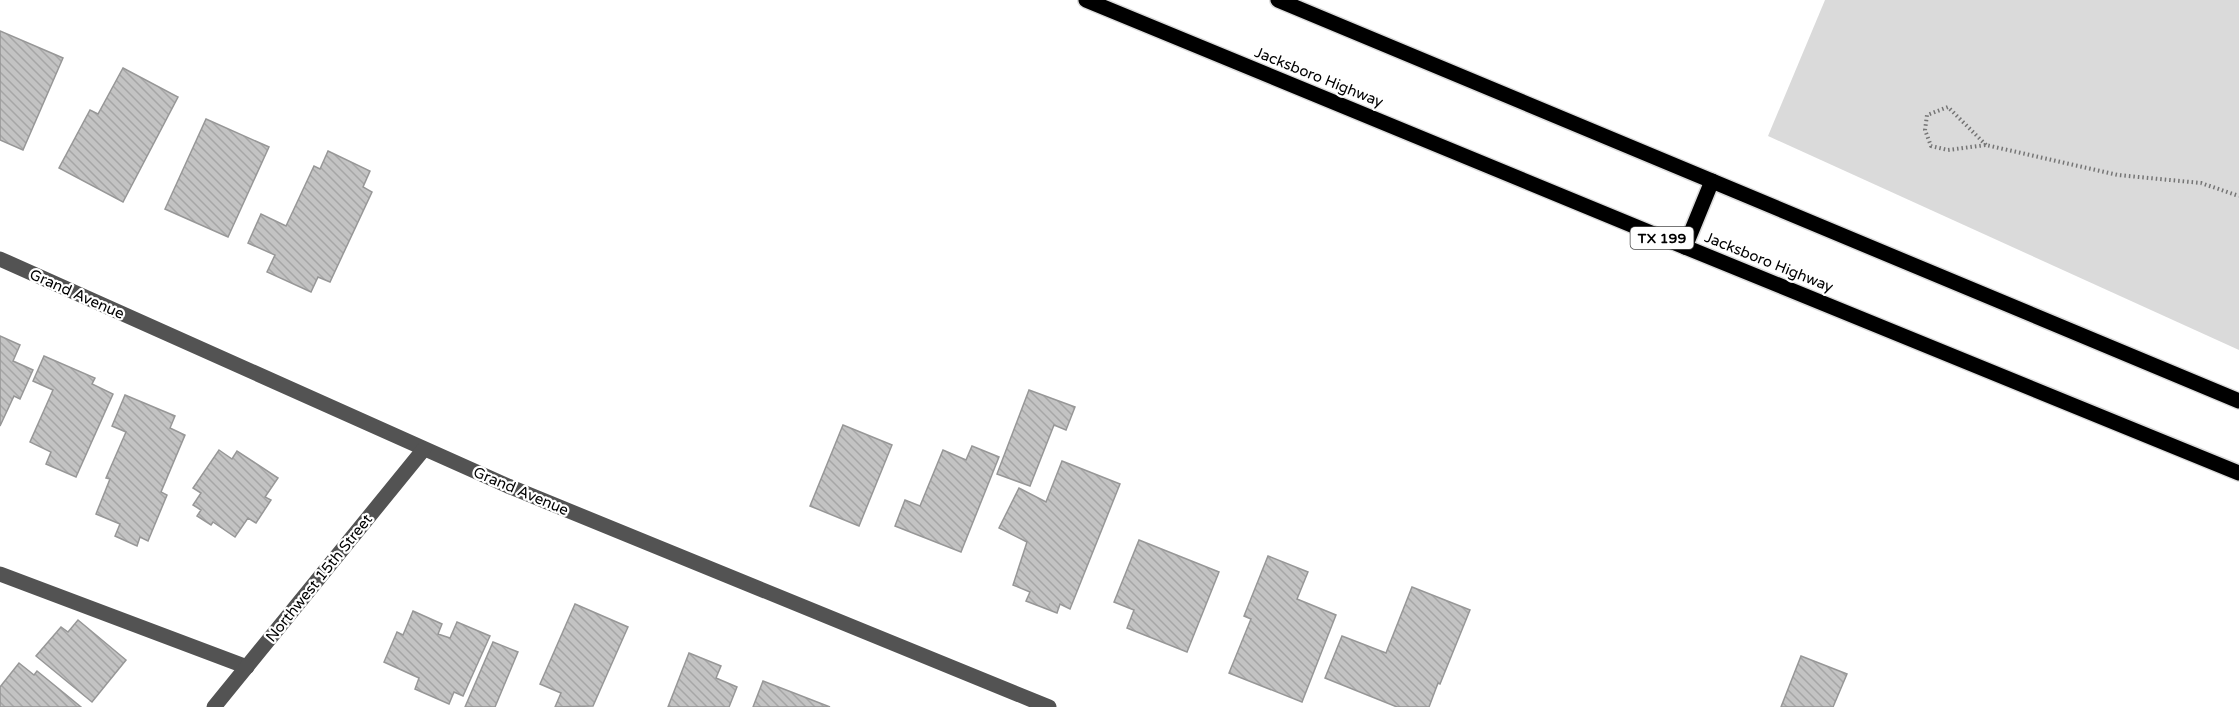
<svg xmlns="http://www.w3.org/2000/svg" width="2239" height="707" font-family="'Varela Round',sans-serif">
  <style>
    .grass { fill: #dadada }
    .building { fill: url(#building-back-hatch); stroke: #979797; stroke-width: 1.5 }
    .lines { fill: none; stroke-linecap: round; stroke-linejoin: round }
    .major-casing { stroke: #dbdbdb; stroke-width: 18 }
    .path { stroke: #757575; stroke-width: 4; stroke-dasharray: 1.5 3; stroke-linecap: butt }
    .minor { stroke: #535353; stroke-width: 15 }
    .major { stroke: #000; stroke-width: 15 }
    .labels { text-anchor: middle; stroke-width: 4.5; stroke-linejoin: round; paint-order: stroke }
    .shield { fill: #fff; stroke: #4c4c4c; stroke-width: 1.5 }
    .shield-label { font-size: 14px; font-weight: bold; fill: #000 }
    .street-label { font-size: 15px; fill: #000; stroke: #fff }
  </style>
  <defs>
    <pattern id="building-back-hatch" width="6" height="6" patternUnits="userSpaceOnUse" patternTransform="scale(1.5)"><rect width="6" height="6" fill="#c3c3c3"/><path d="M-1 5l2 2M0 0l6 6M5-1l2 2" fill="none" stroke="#a6a6a6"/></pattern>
  </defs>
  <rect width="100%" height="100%" fill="#fff"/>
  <polygon class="grass" points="1825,0 2239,0 2239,350 1768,136"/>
  <g class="building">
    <polygon points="0,31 63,58 23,150 0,140"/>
    <polygon points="123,68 178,97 123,202 59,168 90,110 98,114"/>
    <polygon points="206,119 269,147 228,237 165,209"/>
    <polygon points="328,151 370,171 363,187 372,192 330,282 318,277 311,292 267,272 275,255 248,243 261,214 286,226 314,166 320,169"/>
    <polygon points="0,336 20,345 13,361 33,370 20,399 14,396 0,426"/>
    <polygon points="44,356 95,378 92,384 113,394 76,477 46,464 51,452 30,442 53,390 33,381"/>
    <polygon points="1029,390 1075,407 1066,430 1054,425 1030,486 997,474"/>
    <polygon points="125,395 175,416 170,428 185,435 161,492 167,495 148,541 140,537 137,546 115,536 120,524 96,514 110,479 106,478 126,432 112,426"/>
    <polygon points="843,425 892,445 859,526 810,506"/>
    <polygon points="972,446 999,457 961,552 895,526 905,500 920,506 943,450 966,460"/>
    <polygon points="219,450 232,459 237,451 278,478 265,497 271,500 256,523 248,518 235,537 213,522 211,525 197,516 201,510 193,505 201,493 193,488"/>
    <polygon points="1062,461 1120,484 1070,609 1060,604 1057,613 1026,601 1030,592 1013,585 1027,542 999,528 1019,488 1046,502"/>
    <polygon points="1139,540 1219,572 1187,652 1127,628 1134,610 1114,602"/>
    <polygon points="1268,556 1308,572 1297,599 1336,615 1302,702 1229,673 1251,619 1244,616"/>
    <polygon points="1412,587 1470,610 1440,684 1438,683 1429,707 1397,707 1325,678 1342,636 1386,653"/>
    <polygon points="575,604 628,627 593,706 555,707 561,693 540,684"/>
    <polygon points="413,611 442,624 438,634 450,638 457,622 490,636 463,696 454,692 449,704 415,689 419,678 384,662 397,632 403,635"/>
    <polygon points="78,620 126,660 92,702 36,656 61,627 68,632"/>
    <polygon points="493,642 518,652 495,707 465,707"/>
    <polygon points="689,653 721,666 716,678 737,687 729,707 668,707"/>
    <polygon points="1801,656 1847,674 1833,707 1781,707"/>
    <polygon points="19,663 34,675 37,671 81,707 0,707 0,687"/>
    <polygon points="763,681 830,707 753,707"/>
  </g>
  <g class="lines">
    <defs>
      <g id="major">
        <polyline points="1086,0 1685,247 2239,473"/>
        <polyline points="1278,0 2239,401"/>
        <polyline points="1685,247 1712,181"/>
      </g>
    </defs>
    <use href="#major" class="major-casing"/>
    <polyline class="path" points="1986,145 1948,107 1927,115 1925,130 1931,146 1948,150 1986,145 2118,175 2201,183 2239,196"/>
    <g class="minor">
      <polyline points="0,259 508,486 1049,707"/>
      <polyline points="0,574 247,667"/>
      <polyline points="214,707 424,449"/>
    </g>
    <use href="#major" class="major"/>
  </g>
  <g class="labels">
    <rect class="shield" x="1630.5" y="227" width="63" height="22" rx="4.5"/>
    <g class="shield-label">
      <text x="1662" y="243">TX 199</text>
    </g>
    <g class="street-label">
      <text transform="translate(1319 77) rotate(22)" y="5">Jacksboro Highway</text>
      <text transform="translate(1769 262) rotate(22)" y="5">Jacksboro Highway</text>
      <text transform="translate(77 294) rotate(24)" y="5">Grand Avenue</text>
      <text transform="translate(521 491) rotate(23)" y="5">Grand Avenue</text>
      <text transform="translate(319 578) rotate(-51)" y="5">Northwest 15th Street</text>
    </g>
  </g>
</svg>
